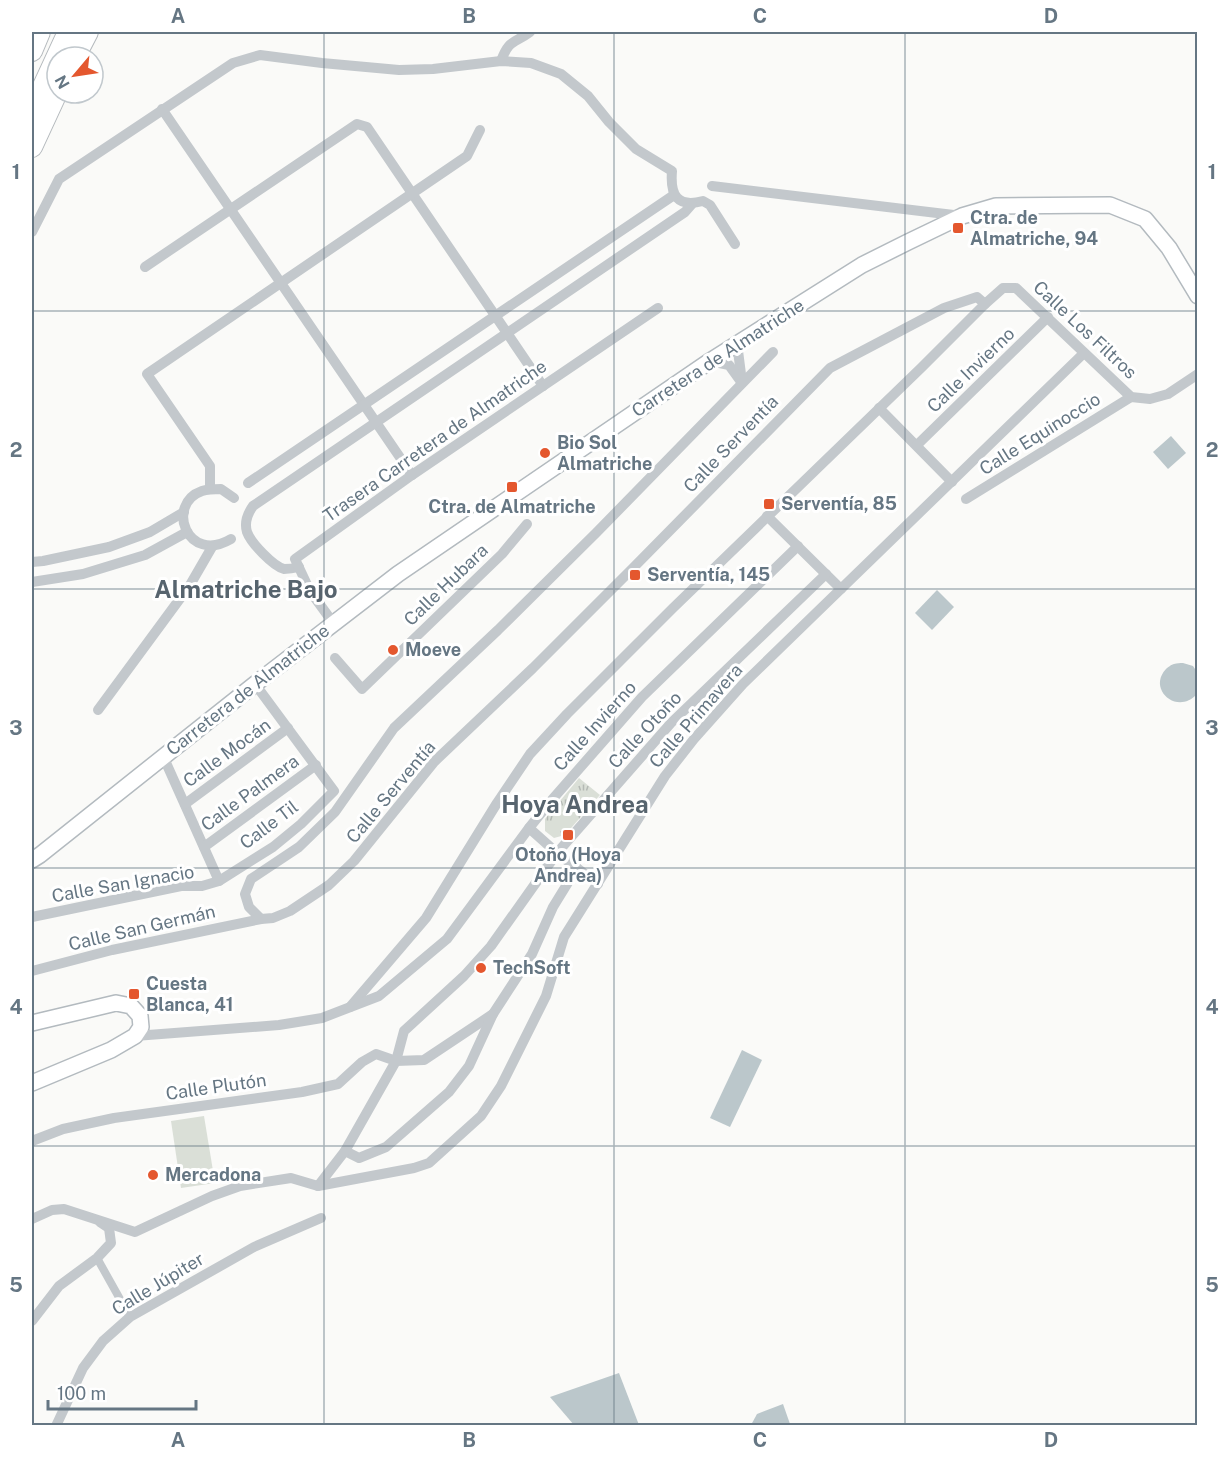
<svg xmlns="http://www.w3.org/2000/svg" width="1229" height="1457" font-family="'Public Sans',sans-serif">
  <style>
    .grass { fill: url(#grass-tufts) }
    .garden { fill: #dadfd7 }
    .water { fill: #bbc7cb }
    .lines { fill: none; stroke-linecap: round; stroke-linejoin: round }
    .secondary-casing { stroke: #b3babf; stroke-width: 18 }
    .motorway-casing { stroke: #b4b9bd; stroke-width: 22 }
    .pedestrian { stroke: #c3c8cc; stroke-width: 8 }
    .minor { stroke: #c3c8cc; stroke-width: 10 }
    .secondary { stroke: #fff; stroke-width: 15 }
    .motorway { stroke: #fff; stroke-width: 20 }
    .grid { fill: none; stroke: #657683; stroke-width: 1.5; stroke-opacity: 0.55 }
    .poi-dot { fill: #e4572e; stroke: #fff; stroke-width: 2 }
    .labels { text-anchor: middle; stroke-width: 6; stroke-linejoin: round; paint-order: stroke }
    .poi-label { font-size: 18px; font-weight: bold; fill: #657683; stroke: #fff; text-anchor: start }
    .street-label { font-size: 18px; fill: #657683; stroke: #fff }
    .district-label { font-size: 24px; font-weight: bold; fill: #57646e; stroke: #fff }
    .neatline { fill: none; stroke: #657683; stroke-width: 2 }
    .grid-label { font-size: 20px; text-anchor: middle; font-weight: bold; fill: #657683 }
  </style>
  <defs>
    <pattern id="grass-tufts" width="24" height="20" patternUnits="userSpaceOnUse" patternTransform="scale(1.5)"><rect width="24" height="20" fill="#dadfd7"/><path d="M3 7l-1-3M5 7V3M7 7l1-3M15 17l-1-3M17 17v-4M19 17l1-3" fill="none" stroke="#b4b9b4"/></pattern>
  </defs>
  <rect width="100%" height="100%" fill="#fafaf8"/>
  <polygon class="grass" points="579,778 600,795 565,835 554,838 545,831 545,819"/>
  <polygon class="garden" points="204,1116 215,1183 181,1188 171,1121"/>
  <g class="water">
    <polygon points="1171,436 1186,453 1168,469 1153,452"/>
    <polygon points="937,590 954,607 932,630 915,613"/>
    <path d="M1183,663L1193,666L1197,672V694C1177,716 1147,689 1166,669C1167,668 1172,664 1174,664C1177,663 1180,663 1183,663Z"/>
    <polygon points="742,1050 762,1060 730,1127 710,1118"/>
    <polygon points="619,1373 639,1425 574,1425 550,1397"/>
    <polygon points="783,1404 790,1424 785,1425 751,1425 757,1414"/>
  </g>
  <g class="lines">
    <defs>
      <g id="secondary">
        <polyline points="32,860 40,855 255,684 398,574 710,361 862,265 908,242 962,216 996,206 1110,205 1145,219 1169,248 1198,296"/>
        <polyline points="32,1023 116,1003 131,1006 140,1016 141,1027 135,1036 111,1050 32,1083"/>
      </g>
      <g id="motorway">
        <polyline points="32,51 40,32"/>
        <polyline points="75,57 88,32"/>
        <polyline points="32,110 68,32"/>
        <polyline points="32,147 57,93"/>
      </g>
    </defs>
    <use href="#secondary" class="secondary-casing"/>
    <use href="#motorway" class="motorway-casing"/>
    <polyline class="pedestrian" points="97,1258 130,1317"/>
    <g class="minor">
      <path d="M501,61C509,39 514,44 530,32"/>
      <polyline points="162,109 412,475"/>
      <polyline points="712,186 962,216"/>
      <path d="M32,232L59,179L233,63L260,55L322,63L399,70L433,69L501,61L531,63L561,74L588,96L609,122L636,149L672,171C670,195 677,208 703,201L710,205L735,244"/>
      <polyline points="145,267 357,124 367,127 543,386"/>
      <polyline points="985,304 1003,288 1016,288 1131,397 1150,399 1168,394 1198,374"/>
      <polyline points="737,343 742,382"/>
      <polyline points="710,361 729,365 742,383"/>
      <polyline points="879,408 952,482"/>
      <polyline points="917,445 1048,317"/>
      <polyline points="248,483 674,195"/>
      <polyline points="210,489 210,466 147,374 467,156 480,130"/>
      <polyline points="966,499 1131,397"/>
      <polyline points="767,516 841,589"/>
      <path d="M231,539C187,565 165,504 202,491C208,489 215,489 221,489L234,498"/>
      <polyline points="32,562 43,561 109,547 150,532 184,512"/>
      <path d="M299,567C295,568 288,569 284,569C273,566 251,543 247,532C244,522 248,513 253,506L685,212L692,204"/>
      <polyline points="32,582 83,574 145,555 187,532"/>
      <polyline points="334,624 310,591 295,559 412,475 658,308"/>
      <polyline points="335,658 362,689 502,554 527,524"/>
      <polyline points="98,710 190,585 212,547"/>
      <polyline points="163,756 219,881"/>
      <polyline points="185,804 288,728"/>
      <polyline points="529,828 557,853 598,884"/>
      <polyline points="204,847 316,765"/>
      <polyline points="32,917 181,886 202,886 219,881 273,847 301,824 334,791 255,684"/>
      <polyline points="261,919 249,907 245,894 251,879 299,847 335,812 394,728 498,630 596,533 773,352"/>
      <polyline points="32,971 112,950 261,919 273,918 290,911 329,885 354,861 434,762 533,668 632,569 830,368 944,308 977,297 985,304 921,368 673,608 567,714 530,754 497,803 426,918 350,1007"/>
      <polyline points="135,1036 279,1025 322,1018 379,996 447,939 529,828 550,802 642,697 798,546"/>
      <polyline points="32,1141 63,1129 114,1118 302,1092 338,1084 362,1062 376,1054 396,1061 424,1060 493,1014"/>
      <polyline points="345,1151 359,1158 386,1147 449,1092 469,1066 493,1014 532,954 553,907 577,868"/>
      <polyline points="318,1186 345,1151 396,1061 404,1031 464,976 491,946 557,853 671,723 826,574"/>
      <polyline points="32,1219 52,1210 64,1209 135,1232 212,1196 240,1186 291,1178 318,1186 414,1168 429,1163 481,1116 501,1086 546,996 564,937 665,776 694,739 743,684 1084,353"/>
      <polyline points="32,1321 59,1286 97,1258 111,1243 109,1228 100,1222"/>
      <polyline points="56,1426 83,1368 103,1341 130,1317 254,1247 321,1218"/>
    </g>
    <use href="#secondary" class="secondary"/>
    <use href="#motorway" class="motorway"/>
  </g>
  <path class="grid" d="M324,32V1426M614,32V1426M905,32V1426M32,311H1198M32,589H1198M32,868H1198M32,1146H1198"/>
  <g class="poi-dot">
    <rect x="952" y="222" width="12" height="12" rx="3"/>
    <circle cx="545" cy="453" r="6"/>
    <rect x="506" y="481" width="12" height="12" rx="3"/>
    <rect x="763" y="498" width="12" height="12" rx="3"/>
    <rect x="629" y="569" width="12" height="12" rx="3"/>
    <circle cx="393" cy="650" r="6"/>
    <rect x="562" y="829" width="12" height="12" rx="3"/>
    <circle cx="481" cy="968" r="6"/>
    <rect x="128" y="988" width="12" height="12" rx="3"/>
    <circle cx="153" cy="1175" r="6"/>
  </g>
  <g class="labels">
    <g class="poi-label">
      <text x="970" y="224">Ctra. de<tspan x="970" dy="21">Almatriche, 94</tspan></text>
      <text x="557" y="449">Bio Sol<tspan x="557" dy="21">Almatriche</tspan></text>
      <text x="781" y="510">Serventía, 85</text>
      <text x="512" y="513" text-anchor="middle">Ctra. de Almatriche</text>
      <text x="647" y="581">Serventía, 145</text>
      <text x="405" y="656">Moeve</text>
      <text x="568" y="861" text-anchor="middle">Otoño (Hoya<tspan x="568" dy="21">Andrea)</tspan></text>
      <text x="493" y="974">TechSoft</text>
      <text x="146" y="990">Cuesta<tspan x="146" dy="21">Blanca, 41</tspan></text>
      <text x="165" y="1181">Mercadona</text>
    </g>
    <g class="street-label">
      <text transform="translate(1085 330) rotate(43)" y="6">Calle Los Filtros</text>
      <text transform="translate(718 358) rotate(-33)" y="6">Carretera de Almatriche</text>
      <text transform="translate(971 370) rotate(-44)" y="6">Calle Invierno</text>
      <text transform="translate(1040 434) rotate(-32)" y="6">Calle Equinoccio</text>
      <text transform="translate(435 441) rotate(-35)" y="6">Trasera Carretera de Almatriche</text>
      <text transform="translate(731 444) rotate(-46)" y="6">Calle Serventía</text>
      <text transform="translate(446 585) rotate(-44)" y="6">Calle Hubara</text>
      <text transform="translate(248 690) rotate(-38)" y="6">Carretera de Almatriche</text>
      <text transform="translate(696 716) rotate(-49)" y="6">Calle Primavera</text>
      <text transform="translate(595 726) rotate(-48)" y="6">Calle Invierno</text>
      <text transform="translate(645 730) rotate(-47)" y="6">Calle Otoño</text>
      <text transform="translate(227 753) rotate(-36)" y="6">Calle Mocán</text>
      <text transform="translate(391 792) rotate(-50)" y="6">Calle Serventía</text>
      <text transform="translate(250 793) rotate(-36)" y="6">Calle Palmera</text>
      <text transform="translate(269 825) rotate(-37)" y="6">Calle Til</text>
      <text transform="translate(123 884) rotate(-10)" y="6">Calle San Ignacio</text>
      <text transform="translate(142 928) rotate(-13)" y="6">Calle San Germán</text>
      <text transform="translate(216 1087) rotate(-8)" y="6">Calle Plutón</text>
      <text transform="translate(158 1284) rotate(-31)" y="6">Calle Júpiter</text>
    </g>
    <g class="district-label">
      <text x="246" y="598">Almatriche Bajo</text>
      <text x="575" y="813">Hoya Andrea</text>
    </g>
  </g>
  <rect width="1229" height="1457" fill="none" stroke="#ffffff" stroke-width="66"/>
  <g transform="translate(75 75) rotate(241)"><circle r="28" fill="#ffffff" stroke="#c1c8cd" stroke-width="1.5"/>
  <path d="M0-4.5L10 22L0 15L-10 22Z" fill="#e4572e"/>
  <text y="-9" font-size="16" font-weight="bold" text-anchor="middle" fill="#657683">N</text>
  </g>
  <path d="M48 1400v9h148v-9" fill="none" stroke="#657683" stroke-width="3"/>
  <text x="57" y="1400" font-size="18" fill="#657683" stroke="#ffffff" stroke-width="4.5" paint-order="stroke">100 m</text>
  <rect x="33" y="33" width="1163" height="1391" class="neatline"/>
  <g class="grid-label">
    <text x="178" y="23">A</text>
    <text x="469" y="23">B</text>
    <text x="760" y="23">C</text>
    <text x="1051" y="23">D</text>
    <text x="16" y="179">1</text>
    <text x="1212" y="179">1</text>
    <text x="16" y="457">2</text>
    <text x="1212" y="457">2</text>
    <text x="16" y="735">3</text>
    <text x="1212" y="735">3</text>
    <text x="16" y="1014">4</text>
    <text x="1212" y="1014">4</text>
    <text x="16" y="1292">5</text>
    <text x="1212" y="1292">5</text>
    <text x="178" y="1447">A</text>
    <text x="469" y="1447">B</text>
    <text x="760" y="1447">C</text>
    <text x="1051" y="1447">D</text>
  </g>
</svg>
